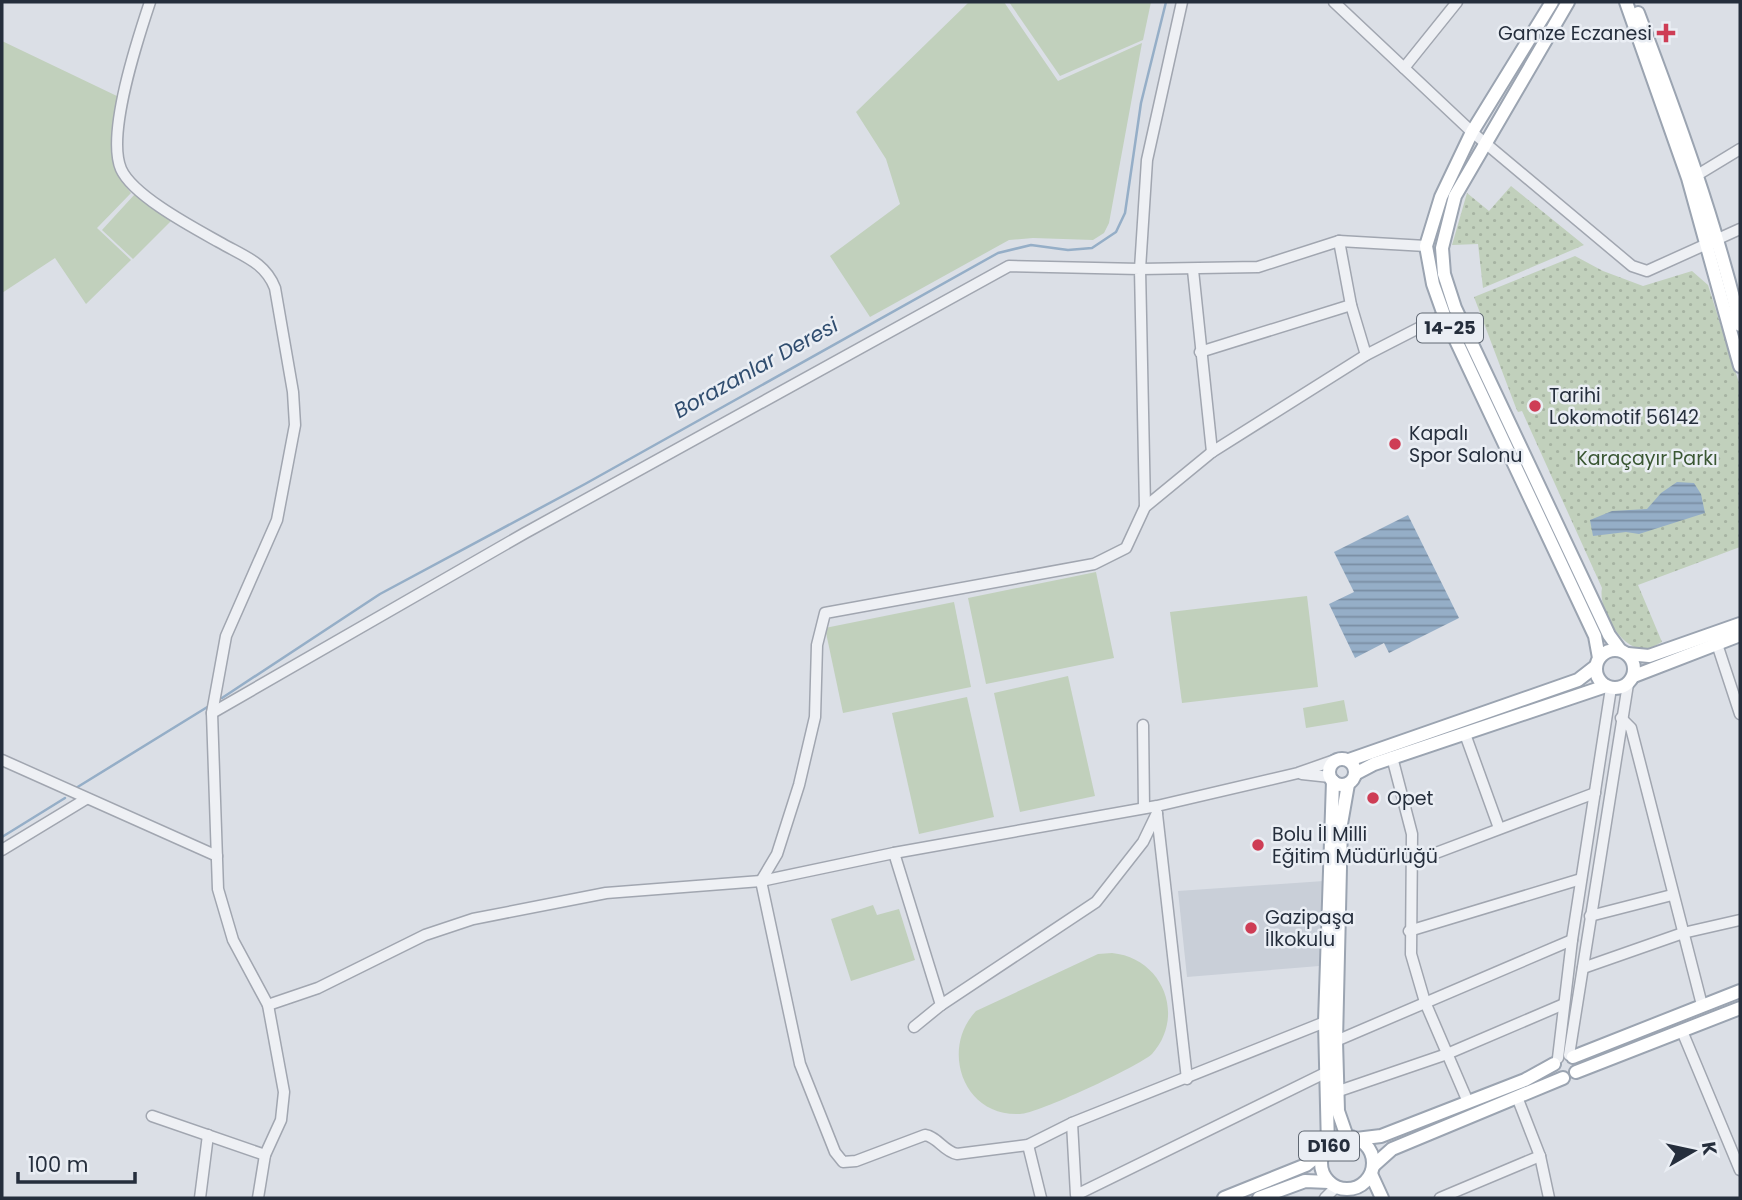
<svg xmlns="http://www.w3.org/2000/svg" width="1742" height="1200" font-family="Poppins,sans-serif">
  <style>
    .built { fill: #c9cfd8 }
    .green { fill: #c1d0bc }
    .park { fill: url(#park-dots) }
    .water { fill: url(#water-rules) }
    .lines { fill: none; stroke-linecap: round; stroke-linejoin: round }
    .stream { stroke: #95aec7; stroke-width: 2.5 }
    .minor-casing { stroke: #a1a6b0; stroke-width: 13 }
    .major-casing { stroke: #9ba4b1; stroke-width: 16 }
    .minor { stroke: #eef0f4; stroke-width: 10 }
    .major { stroke: #fff; stroke-width: 12 }
    .poi-dot { fill: #ce3d55; stroke: #eaeef4; stroke-width: 2.5 }
    .labels { text-anchor: middle; stroke-width: 5; stroke-linejoin: round; paint-order: stroke }
    .shield { fill: #eaeef4; stroke: #606873; stroke-width: 2 }
    .shield-label { font-size: 18px; font-weight: bold; fill: #252e3c }
    .poi-label { font-size: 19px; fill: #252e3c; stroke: #eaeef4; text-anchor: start }
    .park-label { font-size: 19px; fill: #3a5733; stroke: #eaeef4 }
    .water-label { font-size: 21px; font-style: italic; fill: #304d6f; stroke: #eaeef4 }
  </style>
  <defs>
    <pattern id="park-dots" width="8" height="8" patternUnits="userSpaceOnUse" patternTransform="scale(1.75)"><rect width="8" height="8" fill="#c1d0bc"/><path d="M2 2h.1M6 6h.1" fill="none" stroke="#a6b3a2" stroke-width="1.8" stroke-linecap="round"/></pattern>
    <pattern id="water-rules" width="6" height="5" patternUnits="userSpaceOnUse" patternTransform="scale(1.75)"><rect width="6" height="5" fill="#95aec7"/><path d="M0 2.5h6" fill="none" stroke="#798ea3"/></pattern>
  </defs>
  <rect width="100%" height="100%" fill="#dbdfe6"/>
  <polygon class="built" points="1324,881 1319,966 1187,977 1178,891"/>
  <g class="green">
    <polygon points="969,2 1004,2 1058,81 1142,43 1109,223 1104,233 1093,240 1033,238 1009,240 870,317 830,256 900,204 886,159 856,112"/>
    <polygon points="1009,2 1151,2 1143,40 1060,76"/>
    <path d="M2,41L119,97C112,132 106,163 131,193L97,228L131,260L86,304L55,258L2,293Z"/>
    <polygon points="135,194 173,219 133,259 102,230"/>
    <polygon points="1096,572 1114,658 986,684 968,598"/>
    <polygon points="1307,596 1318,687 1182,703 1170,612"/>
    <polygon points="954,602 971,687 843,713 825,628"/>
    <polygon points="1068,676 1095,796 1020,812 994,693"/>
    <polygon points="967,697 994,817 919,834 892,713"/>
    <polygon points="1344,700 1348,721 1306,728 1303,708"/>
    <polygon points="873,905 877,915 899,909 915,960 851,981 831,919"/>
    <path d="M1112,953C1163,958 1186,1016 1152,1054C1139,1066 1037,1114 1020,1114C963,1117 940,1049 976,1011L1098,954Z"/>
  </g>
  <g class="park">
    <polygon points="1511,186 1584,245 1483,288 1478,244 1452,245 1467,193 1489,211"/>
    <path d="M1575,256L1603,271L1643,286L1692,271L1708,285L1740,386V547L1638,585L1662,642C1656,645 1649,650 1641,649C1619,646 1598,608 1602,588L1522,411L1518,412L1516,408L1474,297Z"/>
  </g>
  <g class="water">
    <polygon points="1677,482 1694,483 1701,494 1705,513 1639,534 1626,532 1593,536 1590,520 1612,511 1647,509 1661,493"/>
    <polygon points="1408,515 1459,618 1389,653 1384,643 1355,658 1329,604 1354,592 1334,552"/>
  </g>
  <g class="lines">
    <g class="stream">
      <polyline points="222,698 380,594 585,484 998,253 1031,245 1068,250 1092,248 1116,232 1125,213 1141,103 1166,2"/>
      <polyline points="76,788 209,706"/>
      <polyline points="2,837 65,798"/>
    </g>
    <defs>
      <g id="minor">
        <path d="M150,2C138,38 106,134 121,169C133,196 194,228 219,242C243,256 265,262 275,288L293,392L295,425L277,520L226,636L212,713L218,889L233,940L268,1005L284,1092L281,1120L265,1155L258,1198"/>
        <polyline points="1182,2 1147,160 1140,269 1258,267 1339,241 1426,246"/>
        <polyline points="1334,2 1472,132 1632,266 1647,271 1740,229"/>
        <polyline points="1404,68 1457,2"/>
        <polyline points="1699,174 1740,149"/>
        <polyline points="1339,241 1351,305 1366,355"/>
        <polyline points="1193,270 1212,452"/>
        <polyline points="1200,352 1351,305"/>
        <polyline points="1717,644 1740,714"/>
        <polyline points="212,713 525,533 1009,266 1140,269 1145,507"/>
        <polyline points="1621,718 1631,728 1702,1005"/>
        <polyline points="1143,725 1144,808"/>
        <polyline points="1465,734 1499,828"/>
        <polyline points="1392,757 1412,834 1411,954 1425,1002 1468,1102"/>
        <polyline points="2,760 217,856"/>
        <polyline points="1302,774 1330,777"/>
        <polyline points="1157,814 1187,1079"/>
        <polyline points="2,850 86,799"/>
        <polyline points="894,853 941,1005 914,1027"/>
        <polyline points="1412,862 1595,793"/>
        <polyline points="1590,916 1672,895"/>
        <polyline points="1409,931 1581,879"/>
        <polyline points="1583,968 1683,933 1740,920"/>
        <polyline points="268,1005 318,988 425,935 473,919 606,893 761,881 894,853 1157,806 1298,773 1335,760"/>
        <polyline points="941,1005 1096,902 1143,842 1157,813"/>
        <path d="M1325,1022L1072,1123L1028,1145L957,1154C943,1151 938,1137 925,1135L856,1161L843,1162L835,1152L800,1064L761,881L777,854L799,785L815,717L817,645L825,613L1094,564L1126,548L1145,507L1212,452L1366,355L1444,315"/>
        <polyline points="1682,1031 1740,1170"/>
        <polyline points="1336,1041 1572,940"/>
        <polyline points="1569,1055 1628,684"/>
        <polyline points="1558,1058 1572,940 1611,688"/>
        <polyline points="1336,1092 1447,1054 1564,1004"/>
        <polyline points="1517,1097 1540,1156 1549,1198"/>
        <polyline points="152,1116 265,1155"/>
        <polyline points="1072,1123 1076,1195 1325,1073"/>
        <polyline points="1028,1145 1041,1198"/>
        <polyline points="200,1198 208,1135"/>
        <polyline points="1325,1198 1336,1187"/>
        <polyline points="1440,1198 1540,1156"/>
      </g>
      <g id="major">
        <polyline points="1552,2 1472,132 1441,197 1426,246 1433,284 1444,315 1595,636 1599,658"/>
        <polyline points="1568,2 1455,196 1442,248 1444,274 1455,308 1609,635 1620,650"/>
        <polyline points="1626,2 1688,178 1740,366"/>
        <path d="M1638,13C1677,116 1714,217 1740,325"/>
        <circle cx="1615" cy="669" r="19"/>
        <polyline points="1628,654 1649,656 1740,624"/>
        <polyline points="1634,676 1740,635"/>
        <circle cx="1342" cy="772" r="13"/>
        <polyline points="1349,760 1578,680 1596,666"/>
        <polyline points="1355,774 1374,764 1606,686"/>
        <polyline points="1573,1057 1740,991"/>
        <polyline points="1576,1072 1740,1008"/>
        <polyline points="1347,1137 1338,1111 1336,1041 1341,824 1348,784"/>
        <circle cx="1347" cy="1163" r="26"/>
        <polyline points="1356,1139 1381,1136 1525,1080 1554,1064"/>
        <polyline points="1328,1147 1325,1022 1333,781"/>
        <polyline points="1373,1166 1392,1149 1563,1078"/>
        <polyline points="1371,1174 1382,1198"/>
        <polyline points="1224,1198 1306,1165 1325,1150"/>
        <polyline points="1259,1198 1305,1181 1329,1182"/>
      </g>
    </defs>
    <use href="#minor" class="minor-casing"/>
    <use href="#major" class="major-casing"/>
    <use href="#minor" class="minor"/>
    <use href="#major" class="major"/>
  </g>
  <g class="poi-dot">
    <path d="M1662.5 22.5h7v7h7v7h-7v7h-7v-7h-7v-7h7z"/>
    <circle cx="1535" cy="406" r="7"/>
    <circle cx="1395" cy="444" r="7"/>
    <circle cx="1373" cy="798" r="7"/>
    <circle cx="1258" cy="845" r="7"/>
    <circle cx="1251" cy="928" r="7"/>
  </g>
  <g class="labels">
    <g class="shield">
      <rect x="1417" y="313.5" width="66" height="29" rx="5"/>
      <rect x="1299" y="1131.5" width="60" height="29" rx="5"/>
    </g>
    <g class="shield-label">
      <text x="1450" y="334">14-25</text>
      <text x="1329" y="1152">D160</text>
    </g>
    <g class="poi-label">
      <text x="1652" y="40" text-anchor="end">Gamze Eczanesi</text>
      <text x="1549" y="402">Tarihi<tspan x="1549" dy="22">Lokomotif 56142</tspan></text>
      <text x="1409" y="440">Kapalı<tspan x="1409" dy="22">Spor Salonu</tspan></text>
      <text x="1387" y="805">Opet</text>
      <text x="1272" y="841">Bolu İl Milli<tspan x="1272" dy="22">Eğitim Müdürlüğü</tspan></text>
      <text x="1265" y="924">Gazipaşa<tspan x="1265" dy="22">İlkokulu</tspan></text>
    </g>
    <g class="park-label">
      <text x="1647" y="465">Karaçayır Parkı</text>
    </g>
    <g class="water-label">
      <text transform="translate(756 368) rotate(-29)" y="7">Borazanlar Deresi</text>
    </g>
  </g>
  <rect width="1742" height="1200" fill="none" stroke="#252e3c" stroke-width="7"/>
  <g transform="translate(1693 1151) rotate(81)" stroke="#eaeef4" stroke-width="5" paint-order="stroke">
  <path d="M0-5L12 26L0 18L-12 26Z" fill="#252e3c"/>
  <text y="-10" font-size="19" font-weight="bold" text-anchor="middle" fill="#252e3c">K</text>
  </g>
  <path d="M18 1172v10h117v-10" fill="none" stroke="#252e3c" stroke-width="3.5"/>
  <text x="28" y="1172" font-size="21" fill="#252e3c" stroke="#eaeef4" stroke-width="5" paint-order="stroke">100 m</text>
</svg>
